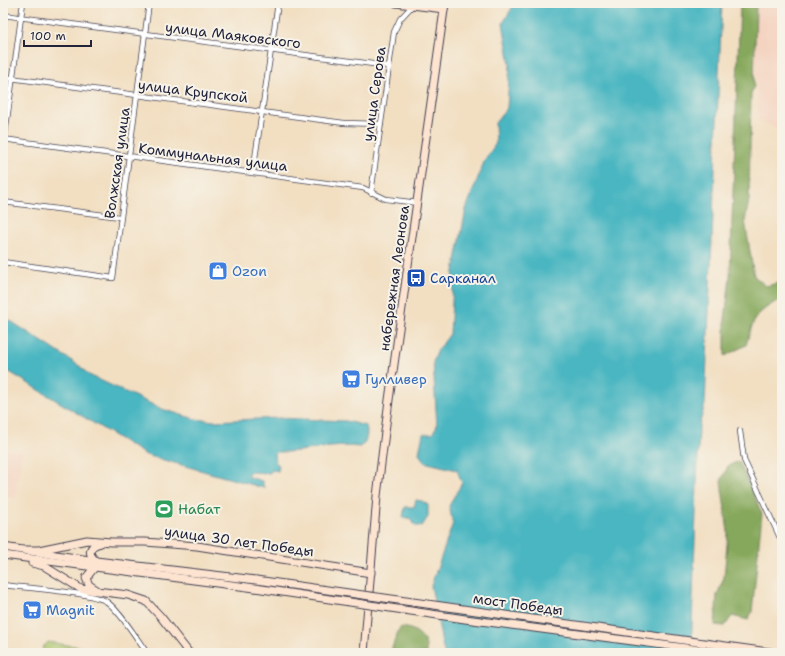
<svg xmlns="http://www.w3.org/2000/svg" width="785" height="656" font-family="'Shantell Sans',sans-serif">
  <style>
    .built { fill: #f4d3c0 }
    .green { fill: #a9c267; stroke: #667251 }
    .forest { fill: #86a85c; stroke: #54654c }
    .water { fill: #48b6c1; stroke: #356c7e }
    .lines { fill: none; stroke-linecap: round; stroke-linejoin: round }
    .street-casing { stroke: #413e4f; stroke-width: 6 }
    .secondary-casing { stroke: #413e4f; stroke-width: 9 }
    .street { stroke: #fff; stroke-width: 4.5 }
    .secondary { stroke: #fde4d1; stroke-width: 7 }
    .secondary-bridge-casing { stroke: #413e4f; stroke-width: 9; stroke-linecap: butt }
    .secondary-bridge { stroke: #fde4d1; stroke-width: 7 }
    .labels { text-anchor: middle; stroke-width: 4; stroke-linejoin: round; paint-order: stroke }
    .street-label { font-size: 14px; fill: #22223b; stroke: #f7f3e8 }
    .shop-label { font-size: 14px; fill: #366cbe; stroke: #f7f3e8; text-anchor: start }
    .transit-label { font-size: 14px; fill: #164399; stroke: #f7f3e8; text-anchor: start }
    .leisure-label { font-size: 14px; fill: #27864d; stroke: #f7f3e8; text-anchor: start }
  </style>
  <rect width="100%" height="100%" fill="#f7f3e8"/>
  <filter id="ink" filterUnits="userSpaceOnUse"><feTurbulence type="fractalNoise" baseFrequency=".025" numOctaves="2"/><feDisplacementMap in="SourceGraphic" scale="8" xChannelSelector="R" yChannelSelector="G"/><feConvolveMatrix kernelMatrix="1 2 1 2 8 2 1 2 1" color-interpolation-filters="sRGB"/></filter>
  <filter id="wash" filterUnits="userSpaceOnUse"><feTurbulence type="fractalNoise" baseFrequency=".012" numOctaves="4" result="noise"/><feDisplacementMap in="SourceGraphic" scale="16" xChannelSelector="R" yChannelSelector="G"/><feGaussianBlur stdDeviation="0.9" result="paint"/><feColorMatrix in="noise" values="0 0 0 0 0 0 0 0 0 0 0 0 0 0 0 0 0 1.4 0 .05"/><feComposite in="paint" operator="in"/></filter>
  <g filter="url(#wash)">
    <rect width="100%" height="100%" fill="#f2dfc2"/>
    <g class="built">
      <polygon points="754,3 782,3 782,130 758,120"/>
      <polygon points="3,449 22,452 15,498 3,496"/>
    </g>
    <polygon class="green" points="48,642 80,647 82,653 42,653 43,647"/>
    <g class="forest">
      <path d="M740,3H756L754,86L751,94L749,200L745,221L754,276L766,286L782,282V298C755,314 755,315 746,345L725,356V320L730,275Z"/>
      <polygon points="739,461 762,514 752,612 748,620 732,616 725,626 715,625 717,595 724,578 728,532 721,481 728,466"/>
      <path d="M402,627C416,629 428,637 426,653H390L399,629Z"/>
    </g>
    <g class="water">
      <polygon points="515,3 722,3 705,404 699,426 691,653 444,653 431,586 453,523 449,506 462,483 457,470 424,462 419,453 423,434 432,434 437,426 433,362 438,350 450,334 454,271 466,209 484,162 496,143 495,123 507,108 510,64 503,23"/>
      <path d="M3,316L81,367L89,375L162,409L195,419L214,421L279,418L346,421L366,426C368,435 367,440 361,447C333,443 306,453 277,452L274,455L276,463L279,465L278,471L273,470L269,473L250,472L246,476L262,481L264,488L146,455L3,368Z"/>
      <polygon points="416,500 422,501 428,505 428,517 422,526 415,526 411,519 403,517 405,507 414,507"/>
    </g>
  </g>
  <g filter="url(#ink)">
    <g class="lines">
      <defs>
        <g id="street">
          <polyline points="3,15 388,66"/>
          <polyline points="3,77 344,123 381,124"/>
          <polyline points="3,139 363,188 386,199 418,203"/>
          <polyline points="3,149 23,3"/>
          <polyline points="253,172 278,3"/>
          <polyline points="371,193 394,32 400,19 413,5"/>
          <polyline points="3,202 120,217"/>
          <polyline points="3,262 113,278 149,3"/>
          <polyline points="740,431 744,460 782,542"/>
          <path d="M3,585C24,588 93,592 107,602C120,611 137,639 147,653"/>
        </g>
        <g id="secondary">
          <polyline points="396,3 444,9"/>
          <polyline points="3,547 96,561 256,580"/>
          <polyline points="26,550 39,550 87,540 111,542 145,542 197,546 371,573"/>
          <polyline points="3,555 255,588"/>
          <path d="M96,561C86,553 90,545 101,543"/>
          <polyline points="32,563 44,566 81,589 128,595 146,601 161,617 189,653"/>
          <polyline points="94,568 86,578 89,585 97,590"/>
          <polyline points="364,653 377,496 389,400 445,3"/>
        </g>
      </defs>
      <use href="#street" class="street-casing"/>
      <use href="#secondary" class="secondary-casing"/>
      <use href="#street" class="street"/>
      <use href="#secondary" class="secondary"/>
      <defs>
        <g id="secondary-bridge">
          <polyline points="256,580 776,653"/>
          <polyline points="255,588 465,619 724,653"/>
        </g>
      </defs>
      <use href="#secondary-bridge" class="secondary-bridge-casing"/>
      <use href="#secondary-bridge" class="secondary-bridge"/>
    </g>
  </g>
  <defs>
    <symbol id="shop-square" viewBox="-11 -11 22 22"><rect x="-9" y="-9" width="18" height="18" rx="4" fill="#3f7fe0" stroke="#f7f3e8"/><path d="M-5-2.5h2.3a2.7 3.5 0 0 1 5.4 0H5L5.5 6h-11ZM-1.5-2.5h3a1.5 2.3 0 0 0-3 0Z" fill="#fff"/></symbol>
    <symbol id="bus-square" viewBox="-11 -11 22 22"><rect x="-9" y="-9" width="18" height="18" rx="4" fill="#1a4fb4" stroke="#f7f3e8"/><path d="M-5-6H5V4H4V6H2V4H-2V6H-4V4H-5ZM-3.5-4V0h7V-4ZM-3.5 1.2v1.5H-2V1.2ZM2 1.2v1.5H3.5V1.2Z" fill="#fff"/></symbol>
    <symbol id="supermarket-square" viewBox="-11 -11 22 22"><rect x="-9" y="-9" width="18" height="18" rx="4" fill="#3f7fe0" stroke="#f7f3e8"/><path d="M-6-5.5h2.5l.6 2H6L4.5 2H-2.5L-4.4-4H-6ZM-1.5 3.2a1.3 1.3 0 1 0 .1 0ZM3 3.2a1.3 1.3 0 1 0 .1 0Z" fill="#fff"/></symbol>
    <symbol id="stadium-square" viewBox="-11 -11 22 22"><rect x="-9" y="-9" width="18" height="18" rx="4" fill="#2e9e5b" stroke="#f7f3e8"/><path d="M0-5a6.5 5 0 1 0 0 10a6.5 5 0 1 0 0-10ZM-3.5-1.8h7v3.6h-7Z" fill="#fff"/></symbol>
  </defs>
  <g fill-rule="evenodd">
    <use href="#shop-square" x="207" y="260" width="22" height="22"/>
    <use href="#bus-square" x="405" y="267" width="22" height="22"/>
    <use href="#supermarket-square" x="340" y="368" width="22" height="22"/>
    <use href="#stadium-square" x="153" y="498" width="22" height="22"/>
    <use href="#supermarket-square" x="21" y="599" width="22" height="22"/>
  </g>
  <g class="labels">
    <g class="street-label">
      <text transform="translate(233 35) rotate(7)" y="5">улица Маяковского</text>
      <text transform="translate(193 91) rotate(7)" y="5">улица Крупской</text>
      <text transform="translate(374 94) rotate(-82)" y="5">улица Серова</text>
      <text transform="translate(213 157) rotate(7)" y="5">Коммунальная улица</text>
      <text transform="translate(117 163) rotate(-82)" y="5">Волжская улица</text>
      <text transform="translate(394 278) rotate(-82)" y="5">набережная Леонова</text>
      <text transform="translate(239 541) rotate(8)" y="5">улица 30 лет Победы</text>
      <text transform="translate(518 604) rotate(8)" y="5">мост Победы</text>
    </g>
    <g class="shop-label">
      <text x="232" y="276">Ozon</text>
      <text x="365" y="384">Гулливер</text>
      <text x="46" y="615">Magnit</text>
    </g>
    <g class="transit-label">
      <text x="430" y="283">Сарканал</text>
    </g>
    <g class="leisure-label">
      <text x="178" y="514">Набат</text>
    </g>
  </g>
  <rect width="785" height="656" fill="none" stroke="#f7f3e8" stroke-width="16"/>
  <path d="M24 40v6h67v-6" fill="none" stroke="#22223b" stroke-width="2"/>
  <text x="30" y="40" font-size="12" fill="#22223b" stroke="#f7f3e8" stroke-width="3" paint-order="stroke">100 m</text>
</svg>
